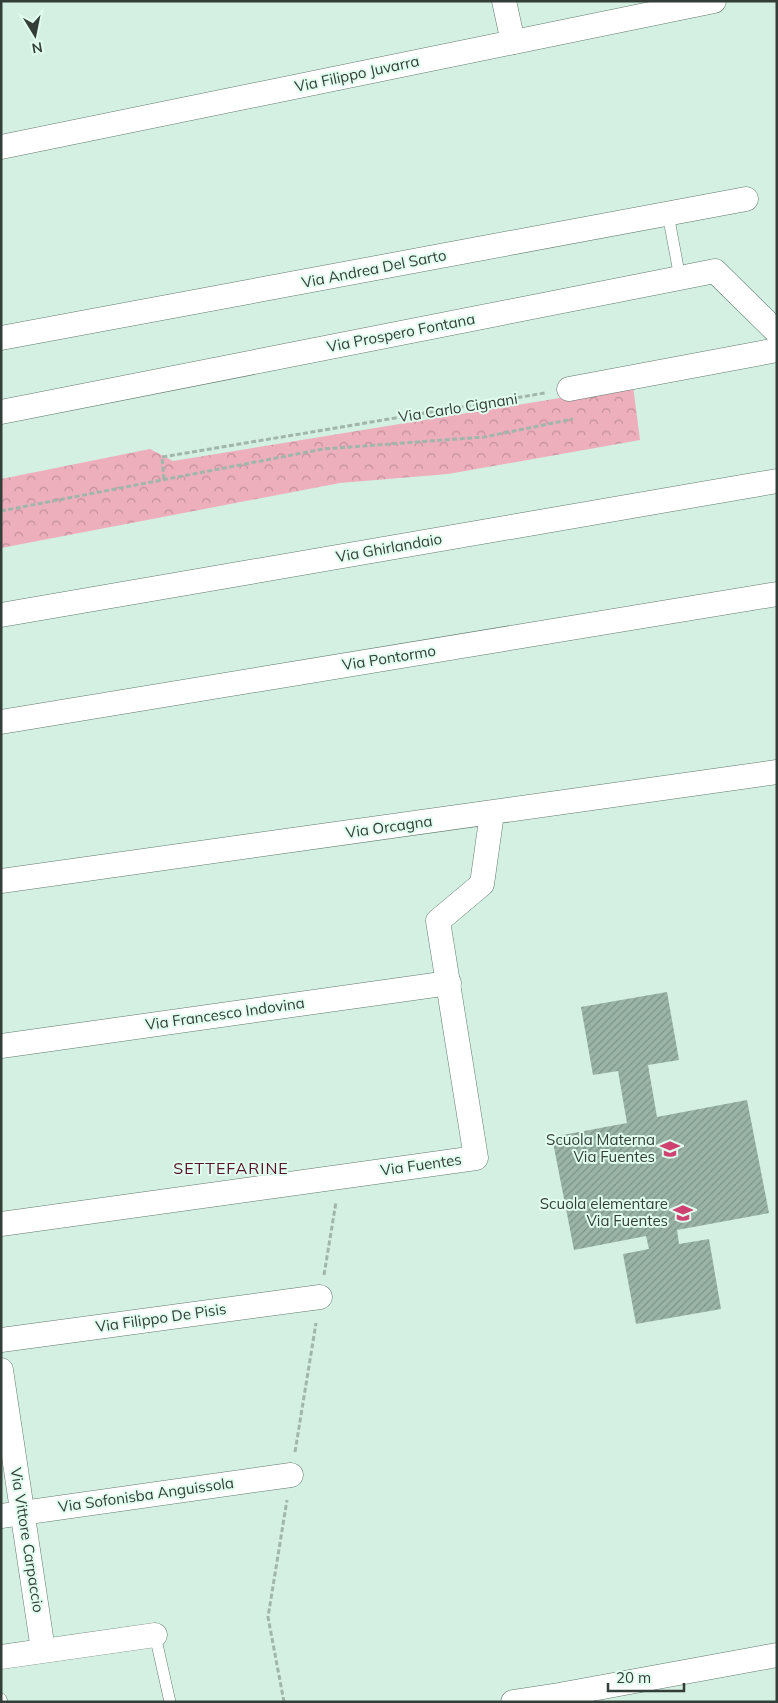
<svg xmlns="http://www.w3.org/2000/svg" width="778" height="1703" font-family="Mulish,sans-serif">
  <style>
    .forest { fill: url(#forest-crowns) }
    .building { fill: url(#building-hatch) }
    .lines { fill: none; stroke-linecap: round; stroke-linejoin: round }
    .service-casing { stroke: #60796d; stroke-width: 12 }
    .minor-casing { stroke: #60796d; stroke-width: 25 }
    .path { stroke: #a0b6ab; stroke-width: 3; stroke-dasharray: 5 2.5; stroke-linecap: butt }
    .service { stroke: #fff; stroke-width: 11 }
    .minor { stroke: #fff; stroke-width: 24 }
    .labels { text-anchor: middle; stroke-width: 4; stroke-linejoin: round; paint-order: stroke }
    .street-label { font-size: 15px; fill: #333e39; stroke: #e1fdef }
    .poi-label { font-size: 15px; fill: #333e39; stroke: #e1fdef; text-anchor: end }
    .neighbourhood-label { font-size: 16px; letter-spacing: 1px; fill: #57132b; stroke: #e1fdef }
  </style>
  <defs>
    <pattern id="forest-crowns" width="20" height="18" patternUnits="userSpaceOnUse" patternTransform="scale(1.25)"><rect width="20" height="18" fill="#eeafbd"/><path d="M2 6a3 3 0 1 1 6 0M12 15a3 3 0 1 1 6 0" fill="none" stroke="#c1909b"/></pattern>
    <pattern id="building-hatch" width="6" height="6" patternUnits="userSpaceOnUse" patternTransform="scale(1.25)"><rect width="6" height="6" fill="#9ab4a7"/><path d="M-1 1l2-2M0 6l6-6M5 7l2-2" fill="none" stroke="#7e9489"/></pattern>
  </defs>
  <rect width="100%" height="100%" fill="#d4f0e2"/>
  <polygon class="forest" points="633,386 640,440 448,474 340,483 1,548 1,479 150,449 173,461"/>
  <polygon class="building" points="667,992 679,1060 648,1065 657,1117 747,1100 769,1213 677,1230 679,1244 709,1239 721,1309 636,1324 623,1254 649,1249 646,1236 574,1250 552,1137 627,1123 618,1071 593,1075 581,1007"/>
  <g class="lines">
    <defs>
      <g id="service">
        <polyline points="668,214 680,278"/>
        <polyline points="155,1635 170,1702"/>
        <polyline points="1,1699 2,1702"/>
      </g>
      <g id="minor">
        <polyline points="504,1 513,42"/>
        <polyline points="1,147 714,1"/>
        <polyline points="1,338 746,199"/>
        <polyline points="569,389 777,350"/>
        <polyline points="1,412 715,271 777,332"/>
        <polyline points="1,615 777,481"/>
        <polyline points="1,722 777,594"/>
        <polyline points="1,881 777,772"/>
        <polyline points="1,1046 449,983"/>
        <polyline points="1,1224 476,1158 438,921 482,884 492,813"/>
        <polyline points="1,1340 320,1297"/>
        <polyline points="1,1370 43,1650"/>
        <polyline points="1,1516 291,1475"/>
        <polyline points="1,1657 155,1635"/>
        <polyline points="513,1702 559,1695 777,1655"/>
      </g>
    </defs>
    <use href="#service" class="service-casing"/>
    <use href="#minor" class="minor-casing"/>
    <g class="path">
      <polyline points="164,479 162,457 545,393"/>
      <polyline points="1,511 323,449 484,437 573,419"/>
      <polyline points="324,1275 336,1202"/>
      <polyline points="295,1452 316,1323"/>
      <polyline points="284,1702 268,1617 287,1500"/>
    </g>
    <use href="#service" class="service"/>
    <use href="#minor" class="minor"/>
  </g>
  <defs>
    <symbol id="school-bare" viewBox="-9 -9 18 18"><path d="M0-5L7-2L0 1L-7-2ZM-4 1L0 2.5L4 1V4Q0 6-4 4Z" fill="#ce4170" stroke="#e1fdef" stroke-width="2.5" paint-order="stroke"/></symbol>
  </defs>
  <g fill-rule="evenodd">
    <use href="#school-bare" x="656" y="1135" width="28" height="28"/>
    <use href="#school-bare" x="669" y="1199" width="28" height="28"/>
  </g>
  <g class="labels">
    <g class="street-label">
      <text transform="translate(357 74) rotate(-12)" y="5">Via Filippo Juvarra</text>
      <text transform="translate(374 269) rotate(-11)" y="5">Via Andrea Del Sarto</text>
      <text transform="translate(401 333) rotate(-11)" y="5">Via Prospero Fontana</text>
      <text transform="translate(458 408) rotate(-9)" y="5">Via Carlo Cignani</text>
      <text transform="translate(389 548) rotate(-10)" y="5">Via Ghirlandaio</text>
      <text transform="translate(389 658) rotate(-9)" y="5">Via Pontormo</text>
      <text transform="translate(389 827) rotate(-8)" y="5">Via Orcagna</text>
      <text transform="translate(225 1014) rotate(-8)" y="5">Via Francesco Indovina</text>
      <text transform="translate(421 1165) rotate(-8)" y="5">Via Fuentes</text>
      <text transform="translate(161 1318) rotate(-8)" y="5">Via Filippo De Pisis</text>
      <text transform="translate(146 1495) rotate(-8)" y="5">Via Sofonisba Anguissola</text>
      <text transform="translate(27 1540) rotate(81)" y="5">Via Vittore Carpaccio</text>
    </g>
    <g class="poi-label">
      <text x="655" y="1145">Scuola Materna<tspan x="655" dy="17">Via Fuentes</tspan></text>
      <text x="668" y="1209">Scuola elementare<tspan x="668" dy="17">Via Fuentes</tspan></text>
    </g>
    <g class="neighbourhood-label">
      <text x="231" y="1174">SETTEFARINE</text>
    </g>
  </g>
  <rect width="778" height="1703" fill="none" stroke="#333e39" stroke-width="5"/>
  <g transform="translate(35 35) rotate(170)" stroke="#e1fdef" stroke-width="4" paint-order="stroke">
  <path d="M0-4L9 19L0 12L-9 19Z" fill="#333e39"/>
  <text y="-8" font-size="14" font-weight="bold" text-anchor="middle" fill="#333e39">N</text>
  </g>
  <path d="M608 1683v8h76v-8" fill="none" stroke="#333e39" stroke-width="2.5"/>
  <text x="616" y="1683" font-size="15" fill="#333e39" stroke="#e1fdef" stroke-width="4" paint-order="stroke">20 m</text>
</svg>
